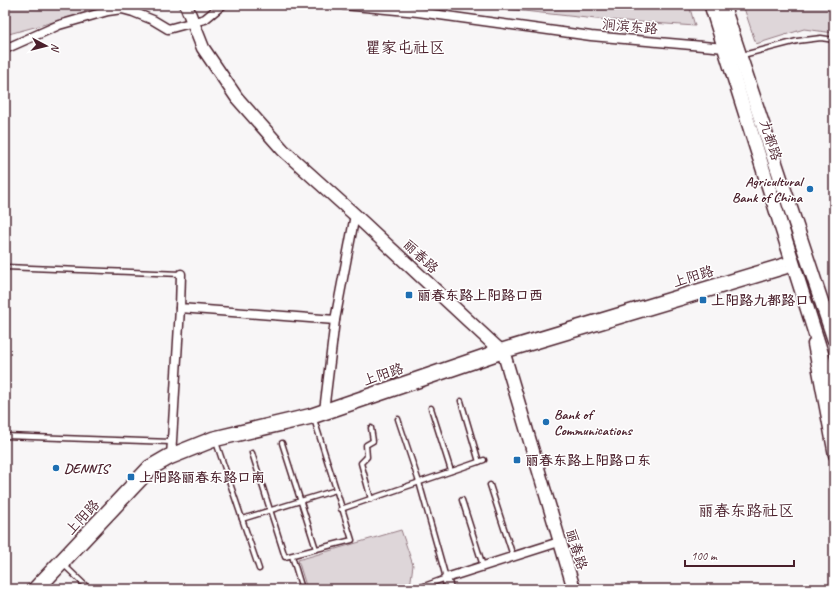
<svg xmlns="http://www.w3.org/2000/svg" width="839" height="594" font-family="Caveat,'LXGW WenKai TC',sans-serif">
  <style>
    .green { fill: #ded6d9; stroke: #947a82 }
    .lines { fill: none; stroke-linecap: round; stroke-linejoin: round }
    .service-casing { stroke: #4a1f2b; stroke-width: 7 }
    .minor-casing { stroke: #4a1f2b; stroke-width: 11 }
    .tertiary-casing { stroke: #4a1f2b; stroke-width: 13 }
    .secondary-casing { stroke: #4a1f2b; stroke-width: 15 }
    .primary-casing { stroke: #4a1f2b; stroke-width: 16 }
    .service { stroke: #fff; stroke-width: 4 }
    .minor { stroke: #fff; stroke-width: 8 }
    .tertiary { stroke: #fff; stroke-width: 10 }
    .secondary { stroke: #fff; stroke-width: 12 }
    .primary { stroke: #fff; stroke-width: 13 }
    .poi-dot { fill: #1f6fb2; stroke: #fff; stroke-width: 1.5 }
    .labels { text-anchor: middle; stroke-width: 3; stroke-linejoin: round; paint-order: stroke }
    .street-label { font-size: 14px; fill: #4a1f2b; stroke: #fff }
    .poi-label { font-size: 14px; font-weight: bold; fill: #4a1f2b; stroke: #fff; text-anchor: start }
    .quarter-label { font-size: 16px; fill: #4a1f2b; stroke: #fff }
  </style>
  <rect width="100%" height="100%" fill="#f8f6f7"/>
  <filter id="ink" filterUnits="userSpaceOnUse"><feTurbulence type="fractalNoise" baseFrequency=".025" numOctaves="2"/><feDisplacementMap in="SourceGraphic" scale="8" xChannelSelector="R" yChannelSelector="G"/><feConvolveMatrix kernelMatrix="1 2 1 2 8 2 1 2 1" color-interpolation-filters="sRGB"/></filter>
  <g filter="url(#ink)">
    <g class="green">
      <polygon points="5,5 116,5 5,35"/>
      <polygon points="469,5 531,5 553,6 556,5 689,5 695,26 596,19"/>
      <polygon points="743,5 834,5 834,33 804,29 756,44"/>
      <polygon points="401,530 413,565 410,587 408,589 307,589 298,560"/>
    </g>
    <g class="lines">
      <defs>
        <g id="service">
          <polyline points="743,55 797,41 821,38 834,40"/>
          <polyline points="5,267 181,274"/>
          <polyline points="461,401 479,462"/>
          <polyline points="431,408 451,471"/>
          <polyline points="398,419 419,482 446,578 416,589"/>
          <polyline points="371,428 373,441 366,445 367,457 361,463 371,499"/>
          <polyline points="5,436 171,442"/>
          <polyline points="216,442 259,569"/>
          <polyline points="282,443 316,549"/>
          <polyline points="252,453 285,557 352,540 314,419"/>
          <polyline points="490,485 513,556"/>
          <polyline points="462,500 483,566"/>
          <polyline points="341,509 484,460"/>
          <polyline points="242,519 336,490"/>
          <polyline points="292,556 302,589"/>
          <polyline points="64,565 89,589"/>
        </g>
        <g id="minor">
          <polyline points="343,5 418,12 591,36 725,48"/>
          <polyline points="5,49 59,25 108,11 122,9 133,12 153,20 168,29 205,19 222,5"/>
          <polyline points="181,274 180,308 335,320"/>
          <polyline points="324,411 335,320 355,215"/>
          <polyline points="171,457 180,308"/>
          <polyline points="31,589 148,465 167,454 212,436 310,413 500,348 792,260"/>
          <polyline points="41,589 153,470 171,460 216,442 314,419 504,354 794,267"/>
          <polyline points="449,589 446,578 559,542"/>
        </g>
        <polyline id="tertiary" points="813,344 834,455"/>
        <polyline id="secondary" points="186,5 203,48 237,98 283,150 355,215 504,354 574,589"/>
        <g id="primary">
          <polyline points="711,5 834,393"/>
          <polyline points="723,5 834,339"/>
          <polyline points="828,384 834,409"/>
        </g>
      </defs>
      <use href="#service" class="service-casing"/>
      <use href="#minor" class="minor-casing"/>
      <use href="#tertiary" class="tertiary-casing"/>
      <use href="#secondary" class="secondary-casing"/>
      <use href="#primary" class="primary-casing"/>
      <use href="#service" class="service"/>
      <use href="#minor" class="minor"/>
      <use href="#tertiary" class="tertiary"/>
      <use href="#secondary" class="secondary"/>
      <use href="#primary" class="primary"/>
    </g>
  </g>
  <g class="poi-dot">
    <circle cx="810" cy="189" r="4"/>
    <rect x="405" y="291" width="8" height="8" rx="2"/>
    <rect x="699" y="296" width="8" height="8" rx="2"/>
    <circle cx="546" cy="422" r="4"/>
    <rect x="513" y="456" width="8" height="8" rx="2"/>
    <circle cx="56" cy="468" r="4"/>
    <rect x="127" y="473" width="8" height="8" rx="2"/>
  </g>
  <g class="labels">
    <g class="street-label">
      <text transform="translate(630 26) rotate(5)" y="5">涧滨东路</text>
      <text transform="translate(771 140) rotate(72)" y="5">九都路</text>
      <text transform="translate(421 256) rotate(43)" y="5">丽春路</text>
      <text transform="translate(693 276) rotate(-17)" y="5">上阳路</text>
      <text transform="translate(383 374) rotate(-19)" y="5">上阳路</text>
      <text transform="translate(82 517) rotate(-47)" y="5">上阳路</text>
      <text transform="translate(577 549) rotate(73)" y="5">丽春路</text>
    </g>
    <g class="poi-label">
      <text x="802" y="186" text-anchor="end">Agricultural<tspan x="802" dy="16">Bank of China</tspan></text>
      <text x="417" y="300">丽春东路上阳路口西</text>
      <text x="711" y="305">上阳路九都路口</text>
      <text x="554" y="419">Bank of<tspan x="554" dy="16">Communications</tspan></text>
      <text x="525" y="465">丽春东路上阳路口东</text>
      <text x="64" y="473">DENNIS</text>
      <text x="139" y="482">上阳路丽春东路口南</text>
    </g>
    <g class="quarter-label">
      <text x="405" y="53">瞿家屯社区</text>
      <text x="746" y="516">丽春东路社区</text>
    </g>
  </g>
  <rect width="839" height="594" fill="none" stroke="#fff" stroke-width="20"/>
  <rect x="10" y="10" width="819" height="574" fill="none" stroke="#4a1f2b" stroke-width="1.5" filter="url(#ink)"/>
  <g transform="translate(46 46) rotate(97)" stroke="#ffffff" stroke-width="3" paint-order="stroke">
  <path d="M0-3L7 15L0 10L-7 15Z" fill="#4a1f2b"/>
  <text y="-6" font-size="11" font-weight="bold" text-anchor="middle" fill="#4a1f2b">N</text>
  </g>
  <path d="M685 560v6h109v-6" fill="none" stroke="#4a1f2b" stroke-width="2"/>
  <text x="691" y="560" font-size="12" fill="#4a1f2b" stroke="#ffffff" stroke-width="3" paint-order="stroke">100 m</text>
</svg>
